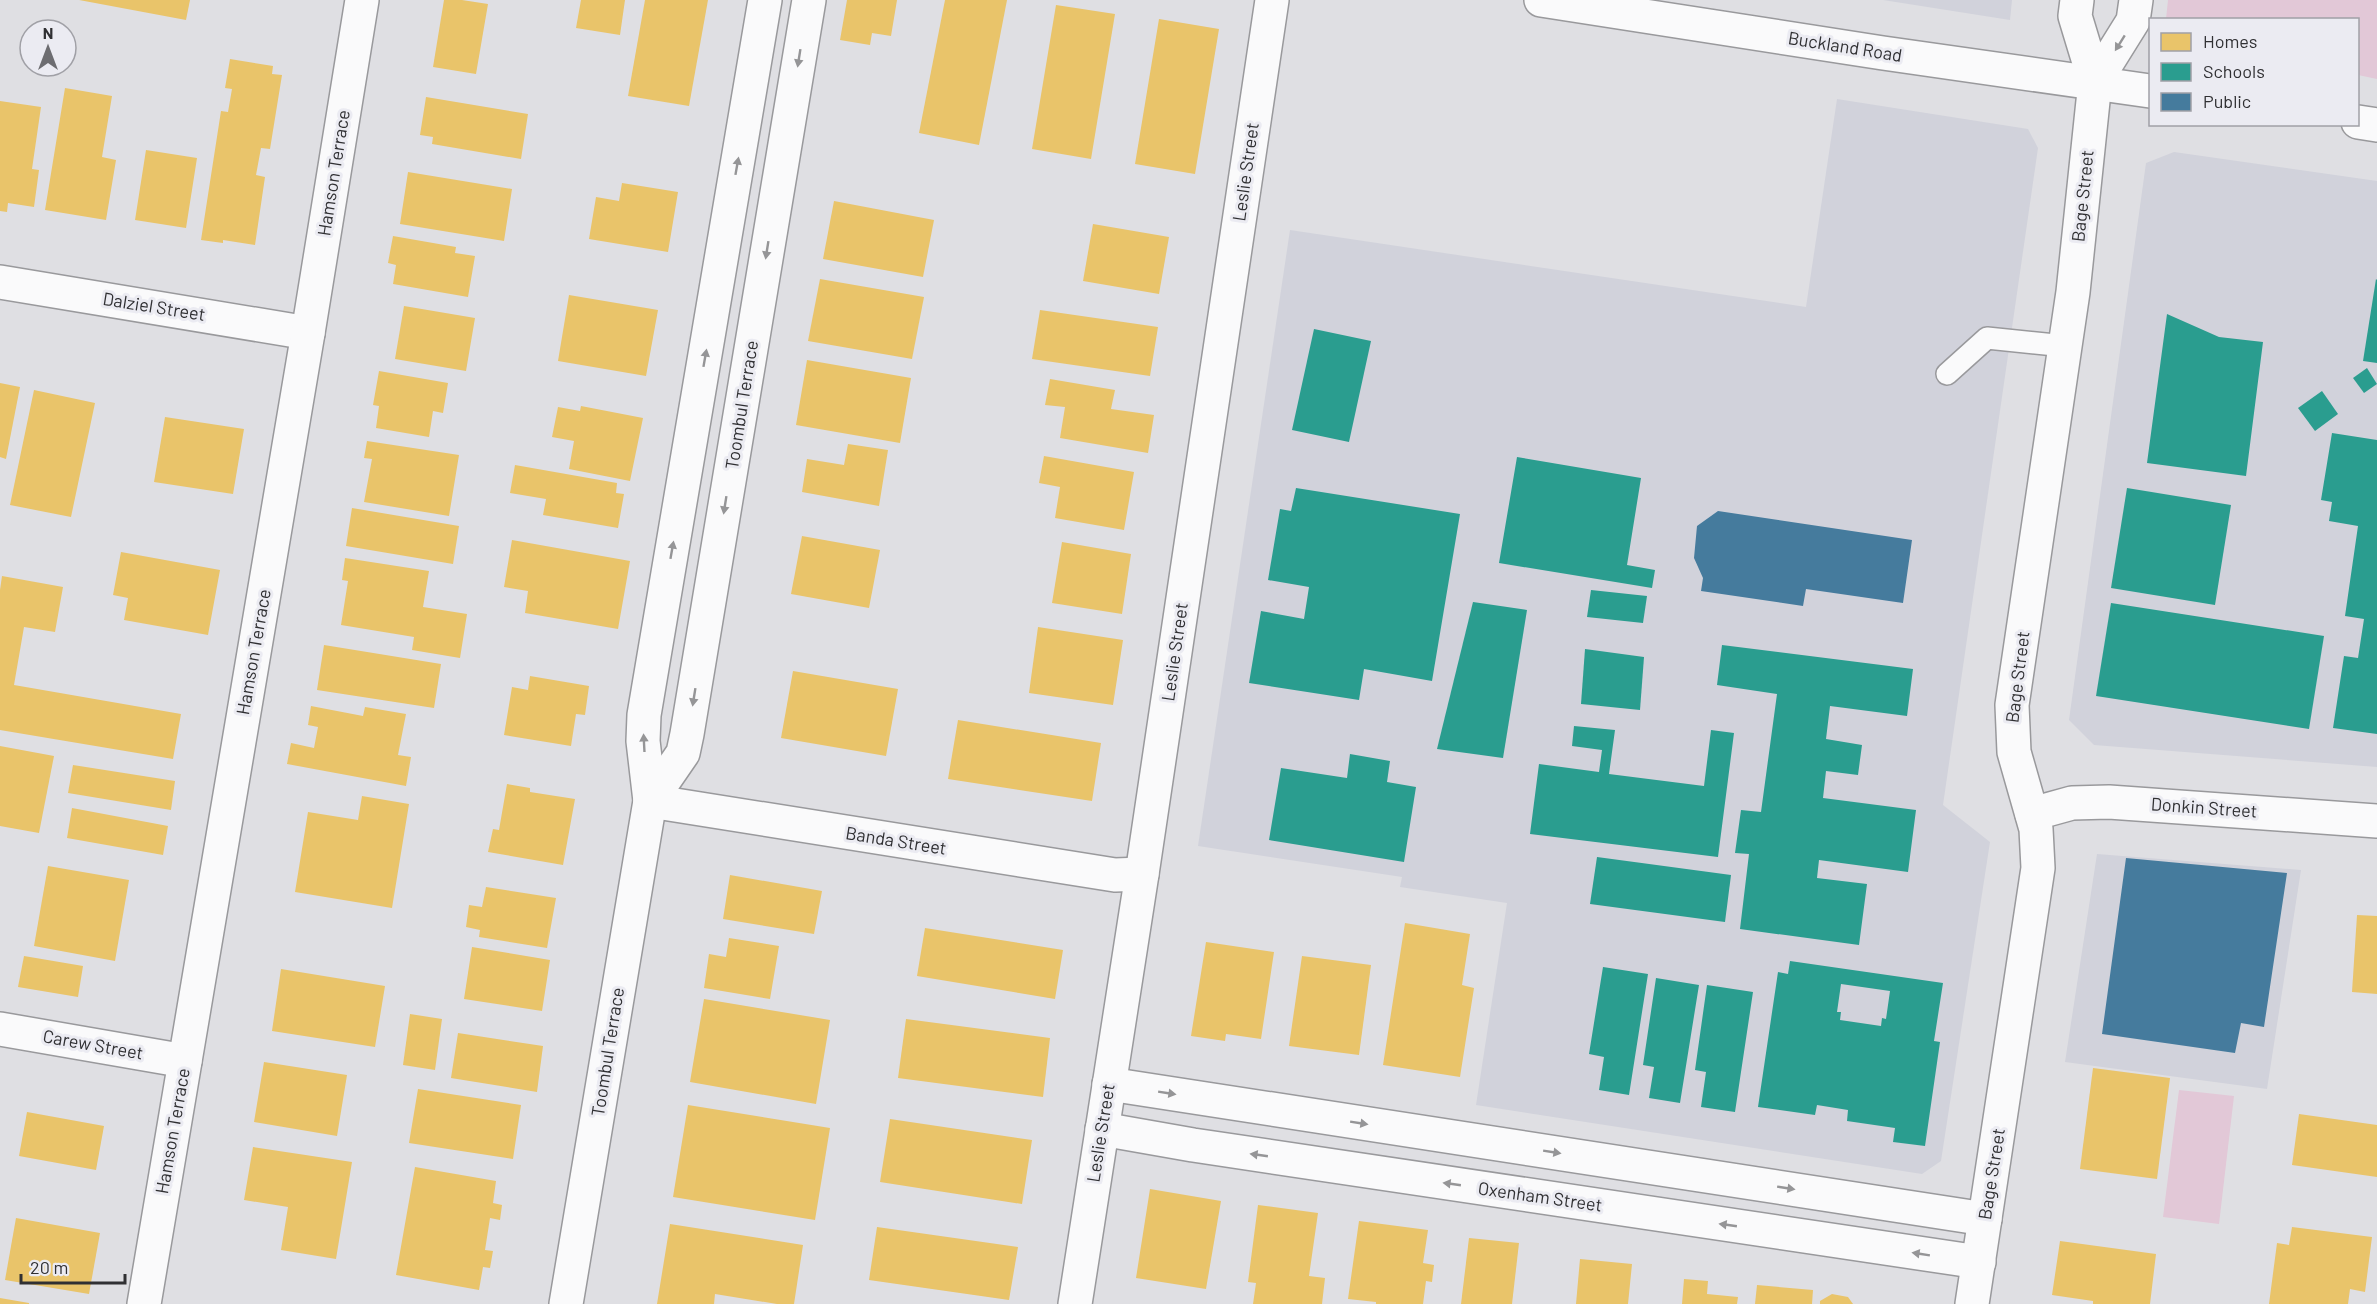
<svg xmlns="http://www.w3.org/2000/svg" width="2377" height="1304" font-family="Barlow,sans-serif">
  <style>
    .built { fill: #d1d2db }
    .green { fill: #e2c8d7 }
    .homes { fill: #e9c46a }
    .schools { fill: #2a9d8f; fill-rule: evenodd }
    .public { fill: #457b9d }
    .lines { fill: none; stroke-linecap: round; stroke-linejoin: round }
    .lane-casing { stroke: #99999c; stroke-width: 24 }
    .street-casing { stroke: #99999c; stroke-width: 36 }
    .secondary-casing { stroke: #99999c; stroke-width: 36 }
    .lane { stroke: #fafafb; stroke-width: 21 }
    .street { stroke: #fafafb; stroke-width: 33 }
    .secondary { stroke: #fafafb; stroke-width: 33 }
    .oneway { fill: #959597 }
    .labels { text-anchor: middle; stroke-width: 6; stroke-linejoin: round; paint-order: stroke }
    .street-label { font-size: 18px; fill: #303033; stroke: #ebebf2 }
  </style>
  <rect width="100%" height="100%" fill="#dfdfe3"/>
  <g class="built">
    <polygon points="1883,0 2012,0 2010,20"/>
    <polygon points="1837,99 2028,129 2038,148 1943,805 1990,842 1941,1161 1922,1174 1476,1105 1507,903 1400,887 1402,877 1198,846 1290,230 1806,307"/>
    <polygon points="2174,152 2377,181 2377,767 2094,745 2069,720 2146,163"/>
    <polygon points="2097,854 2301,870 2267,1089 2065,1062"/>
  </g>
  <g class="green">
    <polygon points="2168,0 2377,0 2377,79 2358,75 2358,20 2166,19"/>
    <polygon points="2179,1090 2234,1096 2219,1224 2163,1217"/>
  </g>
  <g class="homes">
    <polygon points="79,0 190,0 186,20"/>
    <polygon points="444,0 462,0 488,4 476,74 433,67"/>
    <polygon points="581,0 625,0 620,35 576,28"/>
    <polygon points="645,0 708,0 689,106 628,96"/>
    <polygon points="847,0 897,0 891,36 872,33 870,45 840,40"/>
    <polygon points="945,0 1007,0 979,145 919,133"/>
    <polygon points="1056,5 1115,14 1091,159 1032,149"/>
    <polygon points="1159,19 1219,29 1195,174 1135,164"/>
    <polygon points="230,59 273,66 272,74 282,75 270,149 261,148 256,175 265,177 255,245 223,240 223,243 201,240 221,111 228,112 232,89 225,88"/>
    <polygon points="65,88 112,96 102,157 116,160 106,220 45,210"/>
    <polygon points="426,97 528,114 521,159 432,144 433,137 420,135"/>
    <polygon points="0,101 41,107 32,169 39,170 34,207 8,203 7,212 0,211"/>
    <polygon points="146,150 197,158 186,228 135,220"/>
    <polygon points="408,172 512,189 504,241 400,224"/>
    <polygon points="622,183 678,192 668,252 589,239 596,197 619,201"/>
    <polygon points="834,201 934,220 923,277 823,259"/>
    <polygon points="1093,224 1169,237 1159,294 1083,281"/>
    <polygon points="393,236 456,247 455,253 475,256 468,297 393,284 396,265 388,263"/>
    <polygon points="820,279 924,297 912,359 808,341"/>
    <polygon points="569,295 658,310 646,376 558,361"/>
    <polygon points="404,306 475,318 466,371 395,359"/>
    <polygon points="1040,310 1158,327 1150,376 1032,359"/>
    <polygon points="807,360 911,378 900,443 796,425"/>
    <polygon points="379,371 448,383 443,413 433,411 429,437 376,428 379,406 373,405"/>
    <polygon points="1050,379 1115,390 1111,409 1154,415 1148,453 1060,438 1065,407 1045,405"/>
    <polygon points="0,383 20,387 6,459 0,457"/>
    <polygon points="34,390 95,403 71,517 10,505"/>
    <polygon points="581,406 643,418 630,481 569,469 574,441 552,437 558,407 580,411"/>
    <polygon points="165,417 244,429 233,494 154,482"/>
    <polygon points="367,441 459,455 449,516 364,502 372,459 364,458"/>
    <polygon points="848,444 888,450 879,506 802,492 807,459 844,465"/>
    <polygon points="1044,456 1134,472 1124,530 1055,518 1060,487 1039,483"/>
    <polygon points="515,465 617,483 616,493 624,494 618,528 543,515 546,499 510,493"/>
    <polygon points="352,508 459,526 453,564 346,546"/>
    <polygon points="802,536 880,550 869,608 791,594"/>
    <polygon points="512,540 630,561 618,629 525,613 528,591 504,587"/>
    <polygon points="1062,542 1131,554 1122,614 1052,603"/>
    <polygon points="121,552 220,570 208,635 124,620 128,598 113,595"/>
    <polygon points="345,558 429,571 423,607 467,614 460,658 412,650 414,637 341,625 348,581 342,580"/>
    <polygon points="2,576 63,587 55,632 24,627 14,685 181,714 173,759 0,730 0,590"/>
    <polygon points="1038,627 1123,640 1113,705 1029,693"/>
    <polygon points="324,645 441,664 434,708 317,690"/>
    <polygon points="793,671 898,689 886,756 781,738"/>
    <polygon points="530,676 589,686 585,715 576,714 571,746 504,735 512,687 528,690"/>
    <polygon points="311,706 363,716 365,707 406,714 398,755 411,757 406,786 287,764 291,743 314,748 318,727 308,725"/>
    <polygon points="958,720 1101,743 1092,801 948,779"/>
    <polygon points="0,746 54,756 39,833 0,826"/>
    <polygon points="73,765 175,781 171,810 68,793"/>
    <polygon points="507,784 530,788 530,792 575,799 563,865 488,852 493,829 499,830"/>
    <polygon points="362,796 409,804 392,908 295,892 308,812 358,820"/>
    <polygon points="72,808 168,826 163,855 67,838"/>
    <polygon points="48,866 129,880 115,961 34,946"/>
    <polygon points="730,875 822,891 814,934 723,919"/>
    <polygon points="486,887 556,898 547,948 479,937 480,930 466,927 469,905 482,907"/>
    <polygon points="2357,915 2377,916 2377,994 2352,992"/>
    <polygon points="1405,923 1470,934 1462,985 1474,988 1460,1077 1383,1065"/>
    <polygon points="925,928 1063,950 1055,999 917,976"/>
    <polygon points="729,938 779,946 770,999 704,988 709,954 726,957"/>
    <polygon points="1206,942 1274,952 1261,1039 1226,1034 1225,1041 1191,1036"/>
    <polygon points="472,947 550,960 542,1011 464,999"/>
    <polygon points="24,956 83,966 78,997 18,987"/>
    <polygon points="1302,956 1371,965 1359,1055 1289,1046"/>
    <polygon points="281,969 385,986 375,1047 272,1031"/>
    <polygon points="704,999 830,1020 816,1104 690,1082"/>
    <polygon points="410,1014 442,1019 435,1070 403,1065"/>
    <polygon points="906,1019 1050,1038 1043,1097 898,1078"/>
    <polygon points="458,1033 543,1046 537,1092 451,1078"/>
    <polygon points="264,1062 347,1075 337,1136 254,1122"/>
    <polygon points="2093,1068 2170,1078 2157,1179 2080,1169"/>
    <polygon points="418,1089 521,1105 513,1159 409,1143"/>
    <polygon points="688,1105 830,1128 815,1220 673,1197"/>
    <polygon points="27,1112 104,1126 96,1170 19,1156"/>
    <polygon points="2299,1114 2377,1125 2377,1177 2292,1165"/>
    <polygon points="890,1119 1032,1140 1022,1204 880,1182"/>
    <polygon points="253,1147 352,1162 336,1259 281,1250 288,1207 244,1200"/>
    <polygon points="415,1167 496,1181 493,1203 502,1205 500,1220 490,1218 485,1250 493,1251 490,1268 483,1267 479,1290 396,1275"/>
    <polygon points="1150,1189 1221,1201 1206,1289 1136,1278"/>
    <polygon points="1258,1205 1318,1213 1309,1276 1325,1278 1322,1304 1253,1304 1256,1283 1248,1282"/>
    <polygon points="16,1218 100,1233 89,1294 5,1280"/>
    <polygon points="1359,1221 1428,1230 1423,1263 1434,1265 1432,1282 1426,1281 1423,1304 1376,1304 1376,1302 1348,1299"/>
    <polygon points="670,1224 803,1245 794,1304 777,1304 715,1294 714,1304 657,1304"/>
    <polygon points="877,1227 1018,1247 1009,1300 869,1280"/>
    <polygon points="2292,1227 2372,1237 2365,1292 2350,1289 2348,1304 2269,1304 2277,1243 2289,1245"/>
    <polygon points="1469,1238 1519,1243 1512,1304 1461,1304"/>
    <polygon points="2060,1241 2156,1254 2150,1304 2093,1304 2093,1301 2052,1295"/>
    <polygon points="1580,1259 1632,1264 1628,1304 1576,1304"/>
    <polygon points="1684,1279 1708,1281 1707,1294 1738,1297 1737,1304 1682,1304"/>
    <polygon points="1757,1285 1813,1290 1812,1304 1755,1304"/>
    <polygon points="1832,1294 1848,1297 1853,1304 1820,1304 1820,1301"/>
    <polygon points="0,1298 29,1303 29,1304 0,1304"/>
  </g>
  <g class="schools">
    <polygon points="2376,279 2377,280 2377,363 2363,361"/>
    <polygon points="2167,314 2219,337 2263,342 2246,476 2147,463"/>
    <polygon points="1314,329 1371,341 1349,442 1292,430"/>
    <polygon points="2367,368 2377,384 2364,393 2353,378"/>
    <polygon points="2322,391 2338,414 2315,431 2298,408"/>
    <polygon points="2332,433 2377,440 2377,734 2333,728 2344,656 2358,658 2364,619 2345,616 2358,526 2329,521 2332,502 2321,500"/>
    <polygon points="1517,457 1641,478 1627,565 1655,570 1652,588 1499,563"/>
    <polygon points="1296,488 1460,514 1432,681 1364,669 1359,700 1249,683 1261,611 1304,619 1309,587 1268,580 1280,509 1291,511"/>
    <polygon points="2127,488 2231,505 2215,605 2111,588"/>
    <polygon points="1591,590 1647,596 1643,623 1587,617"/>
    <polygon points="1473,602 1527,610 1503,758 1437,749"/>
    <polygon points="2111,603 2324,636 2309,729 2096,696"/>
    <polygon points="1722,645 1913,669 1907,716 1830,706 1826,739 1862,745 1858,775 1826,771 1823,798 1916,810 1908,872 1819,860 1817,878 1867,884 1859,945 1740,929 1749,854 1735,853 1741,810 1761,812 1777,694 1717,685"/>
    <polygon points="1585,649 1644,657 1640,710 1581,704"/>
    <polygon points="1574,726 1615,730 1609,774 1704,786 1711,730 1734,733 1718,857 1530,834 1539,764 1599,772 1602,750 1572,746"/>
    <polygon points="1350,754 1390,761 1387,782 1416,787 1404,862 1269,840 1281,768 1347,778"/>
    <polygon points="1597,857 1731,875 1725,922 1590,904"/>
    <path d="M1790,961L1943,983L1934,1041L1940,1042L1925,1146L1893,1142L1895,1128L1847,1121L1848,1110L1817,1105L1815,1115L1758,1107L1778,972L1788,974ZM1841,984L1890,991L1886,1019L1882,1018L1881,1026L1840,1020L1841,1012H1837Z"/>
    <polygon points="1603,967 1648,974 1629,1095 1599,1090 1604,1057 1589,1054"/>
    <polygon points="1656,978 1699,985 1680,1103 1649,1098 1654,1067 1643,1065"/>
    <polygon points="1707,985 1753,992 1735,1112 1701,1107 1706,1072 1695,1070"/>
  </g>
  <g class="public">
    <polygon points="1718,511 1912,540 1903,603 1806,589 1803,606 1701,591 1703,578 1694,558 1697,526"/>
    <polygon points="2126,858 2287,873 2264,1027 2241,1023 2235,1053 2102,1034"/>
  </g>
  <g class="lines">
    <defs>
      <polyline id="lane" points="1947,374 1987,338 2065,346"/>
      <g id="street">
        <polyline points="2095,82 2133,21 2136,0"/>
        <polyline points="0,282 308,333"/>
        <polyline points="650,801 683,753 687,734 809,0"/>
        <polyline points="650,801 1115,875 1142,874"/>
        <polyline points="2032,814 2072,803 2109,802 2377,821"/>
        <polyline points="0,1029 185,1061"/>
        <polyline points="1109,1084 1985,1219"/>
        <polyline points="1102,1129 1193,1145 1979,1262"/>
        <polyline points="144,1304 308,333 362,0"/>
        <polyline points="566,1304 650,801 643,741 644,715 765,0"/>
        <polyline points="1075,1304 1142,874 1272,0"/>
        <polyline points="1972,1304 2038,868 2036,829 2014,752 2012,705 2073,292 2095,82 2075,16 2077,0"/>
      </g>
      <g id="secondary">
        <polyline points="1541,0 1883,53 2150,91"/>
        <polyline points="2358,122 2377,125"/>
      </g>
    </defs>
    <use href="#lane" class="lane-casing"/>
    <use href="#street" class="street-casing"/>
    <use href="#secondary" class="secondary-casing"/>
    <use href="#lane" class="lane"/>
    <use href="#street" class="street"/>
    <use href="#secondary" class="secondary"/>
  </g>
  <defs><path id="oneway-solid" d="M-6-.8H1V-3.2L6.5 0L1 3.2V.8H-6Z" transform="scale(1.5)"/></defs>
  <g class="oneway">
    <use href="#oneway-solid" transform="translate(2120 43) rotate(122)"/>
    <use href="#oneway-solid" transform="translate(799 58) rotate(99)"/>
    <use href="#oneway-solid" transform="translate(737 166) rotate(-80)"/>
    <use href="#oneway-solid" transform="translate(767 250) rotate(99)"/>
    <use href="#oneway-solid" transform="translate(705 358) rotate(-80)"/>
    <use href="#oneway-solid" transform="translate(725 505) rotate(99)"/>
    <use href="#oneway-solid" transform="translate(672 550) rotate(-80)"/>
    <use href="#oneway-solid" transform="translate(694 697) rotate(99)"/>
    <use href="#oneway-solid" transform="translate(644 743) rotate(-93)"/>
    <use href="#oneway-solid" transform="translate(1167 1093) rotate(9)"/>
    <use href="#oneway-solid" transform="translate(1359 1123) rotate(9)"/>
    <use href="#oneway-solid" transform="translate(1552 1152) rotate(9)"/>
    <use href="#oneway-solid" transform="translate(1259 1155) rotate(-172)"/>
    <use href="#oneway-solid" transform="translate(1452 1184) rotate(-172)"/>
    <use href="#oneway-solid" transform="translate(1786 1188) rotate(9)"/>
    <use href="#oneway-solid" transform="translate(1728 1225) rotate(-172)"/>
    <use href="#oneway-solid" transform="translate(1921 1254) rotate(-171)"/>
  </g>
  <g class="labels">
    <g class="street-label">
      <text transform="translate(1845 47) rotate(9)" y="6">Buckland Road</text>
      <text transform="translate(1246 172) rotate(-82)" y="6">Leslie Street</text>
      <text transform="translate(334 173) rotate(-81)" y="6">Hamson Terrace</text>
      <text transform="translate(2083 196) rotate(-84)" y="6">Bage Street</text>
      <text transform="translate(154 307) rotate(9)" y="6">Dalziel Street</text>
      <text transform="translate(742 405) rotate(-81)" y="6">Toombul Terrace</text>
      <text transform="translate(254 652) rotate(-80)" y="6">Hamson Terrace</text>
      <text transform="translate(1175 652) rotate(-82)" y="6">Leslie Street</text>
      <text transform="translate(2018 677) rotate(-83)" y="6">Bage Street</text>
      <text transform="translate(2204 808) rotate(4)" y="6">Donkin Street</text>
      <text transform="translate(896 841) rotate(9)" y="6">Banda Street</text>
      <text transform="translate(93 1045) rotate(10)" y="6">Carew Street</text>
      <text transform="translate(608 1052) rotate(-81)" y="6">Toombul Terrace</text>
      <text transform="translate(173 1131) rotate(-80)" y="6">Hamson Terrace</text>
      <text transform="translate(1101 1133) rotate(-81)" y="6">Leslie Street</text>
      <text transform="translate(1992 1174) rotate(-81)" y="6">Bage Street</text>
      <text transform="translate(1540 1197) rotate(8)" y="6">Oxenham Street</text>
    </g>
  </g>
  <rect x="2149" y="18" width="210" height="108" fill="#ebebf2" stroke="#a0a0a6" stroke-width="1.5"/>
  <rect x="2161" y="33" width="30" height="18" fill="#e9c46a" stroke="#a0a0a6" stroke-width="1.5"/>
  <text x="2203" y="48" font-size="18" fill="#303033">Homes</text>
  <rect x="2161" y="63" width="30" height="18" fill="#2a9d8f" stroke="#a0a0a6" stroke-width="1.5"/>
  <text x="2203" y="78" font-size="18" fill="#303033">Schools</text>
  <rect x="2161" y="93" width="30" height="18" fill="#457b9d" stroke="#a0a0a6" stroke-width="1.5"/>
  <text x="2203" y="108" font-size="18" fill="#303033">Public</text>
  <g transform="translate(48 48)"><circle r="28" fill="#ebebf2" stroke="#a0a0a6" stroke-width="1.5"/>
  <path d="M0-4.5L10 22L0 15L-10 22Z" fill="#6d6d71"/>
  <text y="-9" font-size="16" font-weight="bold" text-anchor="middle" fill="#303033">N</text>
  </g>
  <path d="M21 1274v9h104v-9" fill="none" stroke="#303033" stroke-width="3"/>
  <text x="30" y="1274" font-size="18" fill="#303033" stroke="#ebebf2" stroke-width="4.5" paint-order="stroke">20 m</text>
</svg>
